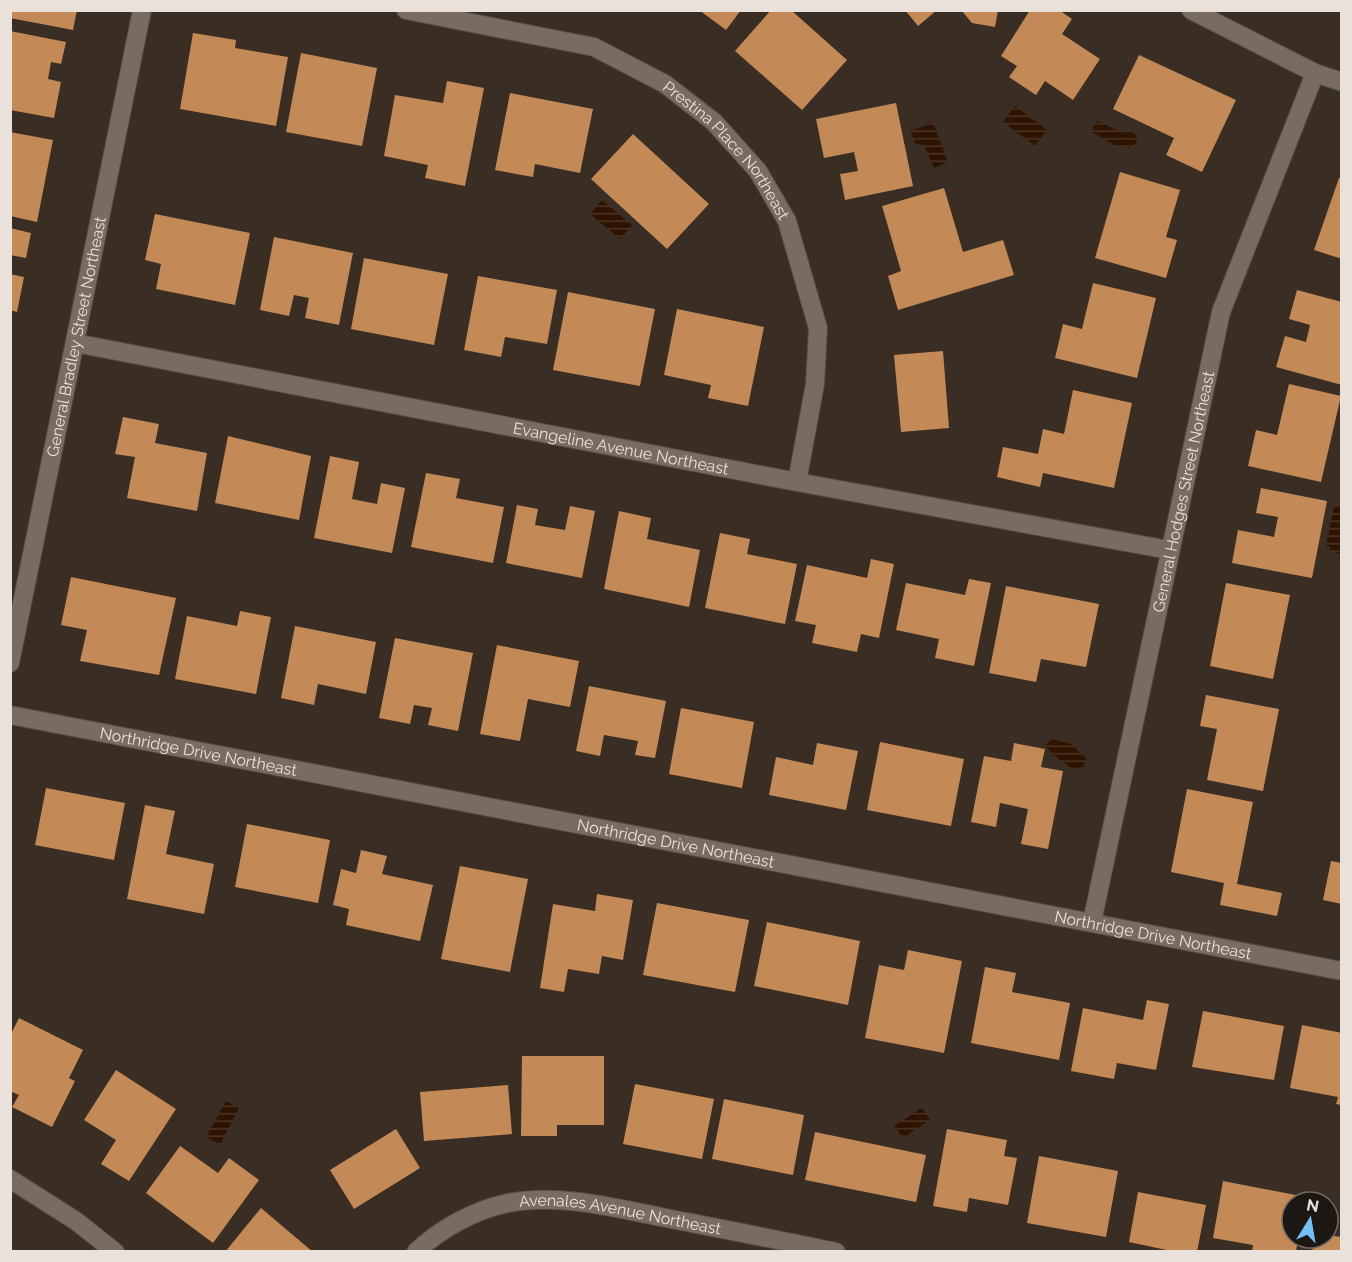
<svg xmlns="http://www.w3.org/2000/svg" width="1352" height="1262" font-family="Raleway,sans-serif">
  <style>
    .water { fill: url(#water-rules) }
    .building { fill: #c38957 }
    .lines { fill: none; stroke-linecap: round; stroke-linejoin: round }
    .minor-casing { stroke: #554b42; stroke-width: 20 }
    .tertiary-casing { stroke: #554b42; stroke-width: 20 }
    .minor { stroke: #796b5f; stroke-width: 18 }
    .tertiary { stroke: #796b5f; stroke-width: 18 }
    .labels { text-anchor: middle; stroke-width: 6; stroke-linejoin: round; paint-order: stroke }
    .street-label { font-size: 16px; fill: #e9e1da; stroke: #1d1713 }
  </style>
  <defs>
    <pattern id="water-rules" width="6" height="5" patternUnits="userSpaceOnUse" patternTransform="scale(1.5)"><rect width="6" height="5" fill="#2e1300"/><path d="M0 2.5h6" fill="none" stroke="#4c3525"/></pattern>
  </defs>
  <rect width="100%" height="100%" fill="#3a2e24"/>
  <g class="water">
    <polygon points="1015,106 1047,130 1035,146 1003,122"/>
    <polygon points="1099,121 1116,130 1130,131 1136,135 1137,142 1129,148 1116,146 1092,132 1094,123"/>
    <polygon points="933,123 948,162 934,168 924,145 916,144 910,131"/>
    <polygon points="602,200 632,225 620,239 590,214"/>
    <polygon points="1334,506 1341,507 1340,554 1329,551 1330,547 1326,546"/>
    <path d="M1052,739L1071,744L1086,758L1084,766L1075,770C1067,766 1050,753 1045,745Z"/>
    <polygon points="226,1101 239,1108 220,1145 206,1137"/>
    <polygon points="922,1108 930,1120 903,1138 894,1126"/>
  </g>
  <g class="building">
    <polygon points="10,10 77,10 73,30 10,18"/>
    <polygon points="699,10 741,10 726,30"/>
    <polygon points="771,10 791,10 847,60 802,110 735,51"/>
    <polygon points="905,10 937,10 918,26"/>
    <polygon points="961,10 998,10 995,27 972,23"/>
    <polygon points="1030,10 1059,10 1072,19 1062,34 1100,59 1073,100 1045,81 1036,95 1009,77 1017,66 1001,56"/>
    <polygon points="10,31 66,42 61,64 51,62 48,79 61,82 54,118 10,110"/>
    <polygon points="193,33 236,40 235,48 288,57 276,126 180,109"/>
    <polygon points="301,53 377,68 362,146 286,132"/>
    <polygon points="1139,55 1236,100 1202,172 1166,155 1174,138 1113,109"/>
    <polygon points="447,81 484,88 465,186 425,178 428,165 384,156 395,95 443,103"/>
    <polygon points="510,93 593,109 580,173 535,164 533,177 495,170"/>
    <polygon points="896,103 913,186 845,200 840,174 858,171 854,152 824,158 816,119"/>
    <polygon points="10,132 53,140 37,222 10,216"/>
    <polygon points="633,134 709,204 667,249 591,179"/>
    <polygon points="1120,172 1180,190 1166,237 1177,240 1166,278 1095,258"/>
    <polygon points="1339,178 1342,179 1342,259 1314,250"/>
    <polygon points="944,188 963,252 1003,240 1014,275 898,310 888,276 901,271 882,206"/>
    <polygon points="155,214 250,233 235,305 156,289 161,264 145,260"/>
    <polygon points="10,228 31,233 26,258 10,255"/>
    <polygon points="274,237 353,253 339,325 305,318 309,298 294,295 289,316 260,310"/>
    <polygon points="364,258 448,274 434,345 351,329"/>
    <polygon points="10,274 24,277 17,312 10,310"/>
    <polygon points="478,276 557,290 547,344 505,337 501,357 464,350"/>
    <polygon points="1093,283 1156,298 1137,378 1055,358 1063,324 1082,329"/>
    <polygon points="1297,290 1342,302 1342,385 1276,367 1285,336 1306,342 1310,325 1289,319"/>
    <polygon points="568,292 655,309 640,386 553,370"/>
    <polygon points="677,309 764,327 748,406 708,398 711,385 664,375"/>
    <polygon points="943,351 949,428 901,432 894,355"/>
    <polygon points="1289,384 1341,396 1321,482 1248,466 1256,430 1277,435"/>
    <polygon points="1073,390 1132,403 1114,488 1043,473 1040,487 997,477 1003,447 1038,454 1043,429 1064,434"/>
    <polygon points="123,417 159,424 155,443 207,453 197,511 127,498 135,457 115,454"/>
    <polygon points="228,436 311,456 299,520 215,503"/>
    <polygon points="330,456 359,462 352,499 377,504 381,483 405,488 392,553 314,538"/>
    <polygon points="426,473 460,479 456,498 504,507 493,563 411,547"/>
    <polygon points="1261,488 1327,501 1312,578 1232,563 1238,530 1274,537 1278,517 1256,513"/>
    <polygon points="517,505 538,509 535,525 565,530 570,506 595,511 582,578 506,563"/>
    <polygon points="619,511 651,518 647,539 700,550 689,607 604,589"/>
    <polygon points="720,533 750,539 747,554 797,564 785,624 705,608"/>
    <polygon points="871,559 894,564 879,638 861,634 857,652 812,643 816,625 795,621 807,565 867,578"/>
    <polygon points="71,577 176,598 159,675 80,661 87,630 61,625"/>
    <polygon points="969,579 991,583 974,666 935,658 939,639 896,630 906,583 965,595"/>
    <polygon points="1226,583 1290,595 1273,679 1210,666"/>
    <polygon points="1006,586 1099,604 1086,667 1041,659 1036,682 989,673"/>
    <polygon points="240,611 271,617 256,694 175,679 187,616 237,626"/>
    <polygon points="295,626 376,642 366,694 318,684 314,705 281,698"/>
    <polygon points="395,638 473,653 458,731 428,725 432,708 414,705 410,724 379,718"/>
    <polygon points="497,645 579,661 570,707 528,699 520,741 480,734"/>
    <polygon points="589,686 666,701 655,758 635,755 638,741 604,735 600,756 576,751"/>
    <polygon points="1206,695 1279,709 1263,791 1207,780 1217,729 1200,726"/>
    <polygon points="681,708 754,722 742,788 669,774"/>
    <polygon points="880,742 964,759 951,826 867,810"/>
    <polygon points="817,743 858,751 846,810 769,795 776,757 813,765"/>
    <polygon points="1014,743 1045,749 1041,767 1063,771 1048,849 1021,844 1028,809 1000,803 996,827 971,822 984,756 1011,761"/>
    <polygon points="46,788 125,803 114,860 35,845"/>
    <polygon points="1187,789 1253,802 1237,884 1282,893 1277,916 1220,905 1224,883 1171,872"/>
    <polygon points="145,805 175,811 166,854 214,864 204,914 127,899"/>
    <polygon points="247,824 330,840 318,903 235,887"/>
    <polygon points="361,850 387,856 382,874 433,885 420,941 346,925 349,909 333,905 341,869 356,873"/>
    <polygon points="1331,861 1342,863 1342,904 1323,900"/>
    <polygon points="460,866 528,879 510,972 441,959"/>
    <polygon points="597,894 633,900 623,960 602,956 599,974 568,969 564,992 540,988 553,904 595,911"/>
    <polygon points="657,903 749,920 735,992 643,975"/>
    <polygon points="767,922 860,941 848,1005 754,986"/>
    <polygon points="908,950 962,961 944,1053 865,1038 879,965 904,970"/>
    <polygon points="985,967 1016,973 1012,992 1070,1003 1059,1060 971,1043"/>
    <polygon points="1147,1000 1169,1004 1156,1070 1117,1063 1114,1079 1071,1071 1083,1008 1143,1020"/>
    <polygon points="1203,1011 1284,1026 1274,1080 1192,1067"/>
    <polygon points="19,1018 83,1050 69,1078 75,1081 52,1127 12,1107 19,1095 10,1091 10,1036"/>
    <polygon points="1302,1025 1342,1033 1342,1105 1336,1104 1338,1097 1290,1088"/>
    <polygon points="522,1056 604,1056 604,1125 557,1125 557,1136 521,1136"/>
    <polygon points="116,1070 176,1109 129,1181 101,1164 116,1140 84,1120"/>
    <polygon points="635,1084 714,1099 702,1159 623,1144"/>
    <polygon points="508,1085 512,1134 424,1141 420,1092"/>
    <polygon points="724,1099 804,1115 793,1175 712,1159"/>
    <polygon points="396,1129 420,1168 354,1209 330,1170"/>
    <polygon points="947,1129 1007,1140 1004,1156 1017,1158 1008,1205 969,1198 967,1212 933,1206"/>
    <polygon points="815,1132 926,1155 916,1202 805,1180"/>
    <polygon points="180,1146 218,1173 229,1158 259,1180 213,1243 146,1193"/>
    <polygon points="1039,1156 1118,1171 1106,1237 1027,1223"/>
    <polygon points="1223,1181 1306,1197 1305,1202 1292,1202 1292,1238 1298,1238 1296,1252 1252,1252 1253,1245 1213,1238"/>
    <polygon points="1138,1192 1206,1205 1197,1252 1176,1252 1129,1242"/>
    <polygon points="261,1208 313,1252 225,1252"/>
    <polygon points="1328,1213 1338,1215 1334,1236 1342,1237 1342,1252 1312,1252 1314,1238 1328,1238"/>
  </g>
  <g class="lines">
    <defs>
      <g id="minor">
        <path id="s1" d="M406,10L594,47L665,84L714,122L758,171L787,221L818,328L815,384L797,482"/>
        <path id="s2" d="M75,343L797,482L1169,550"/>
        <path id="s3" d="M10,663L142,10"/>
        <path id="s4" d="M10,715L1342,971"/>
        <path id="s5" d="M1092,922L1221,312L1315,73"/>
        <polyline points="10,1179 76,1221 115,1252"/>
        <path id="s6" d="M416,1252C441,1228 475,1210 508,1203C560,1193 615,1208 666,1218C722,1229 779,1240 836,1252"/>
      </g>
      <polyline id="tertiary" points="1191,10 1315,73 1342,82"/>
    </defs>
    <use href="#minor" class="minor-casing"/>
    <use href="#tertiary" class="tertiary-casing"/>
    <use href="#minor" class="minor"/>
    <use href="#tertiary" class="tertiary"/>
  </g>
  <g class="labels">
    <g class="street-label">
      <text dy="6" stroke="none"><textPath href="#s1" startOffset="363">Prestina Place Northeast</textPath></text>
      <text dy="6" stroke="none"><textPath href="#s3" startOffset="333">General Bradley Street Northeast</textPath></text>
      <text dy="6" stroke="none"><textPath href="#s2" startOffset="556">Evangeline Avenue Northeast</textPath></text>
      <text dy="6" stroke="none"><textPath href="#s5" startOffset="440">General Hodges Street Northeast</textPath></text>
      <text dy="6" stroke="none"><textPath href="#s4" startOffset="192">Northridge Drive Northeast</textPath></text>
      <text dy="6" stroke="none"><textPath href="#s4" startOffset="678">Northridge Drive Northeast</textPath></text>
      <text dy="6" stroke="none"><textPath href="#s4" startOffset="1164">Northridge Drive Northeast</textPath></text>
      <text dy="6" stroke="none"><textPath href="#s6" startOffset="219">Avenales Avenue Northeast</textPath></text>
    </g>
  </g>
  <rect width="1352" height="1262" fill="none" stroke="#e9e1da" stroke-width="24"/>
  <g transform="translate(1310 1220) rotate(11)"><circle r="28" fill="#1d1713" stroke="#6f6863" stroke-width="1.5"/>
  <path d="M0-4.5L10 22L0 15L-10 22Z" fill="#74c0f6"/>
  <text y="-9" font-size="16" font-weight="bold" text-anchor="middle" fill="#e9e1da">N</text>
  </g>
</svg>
